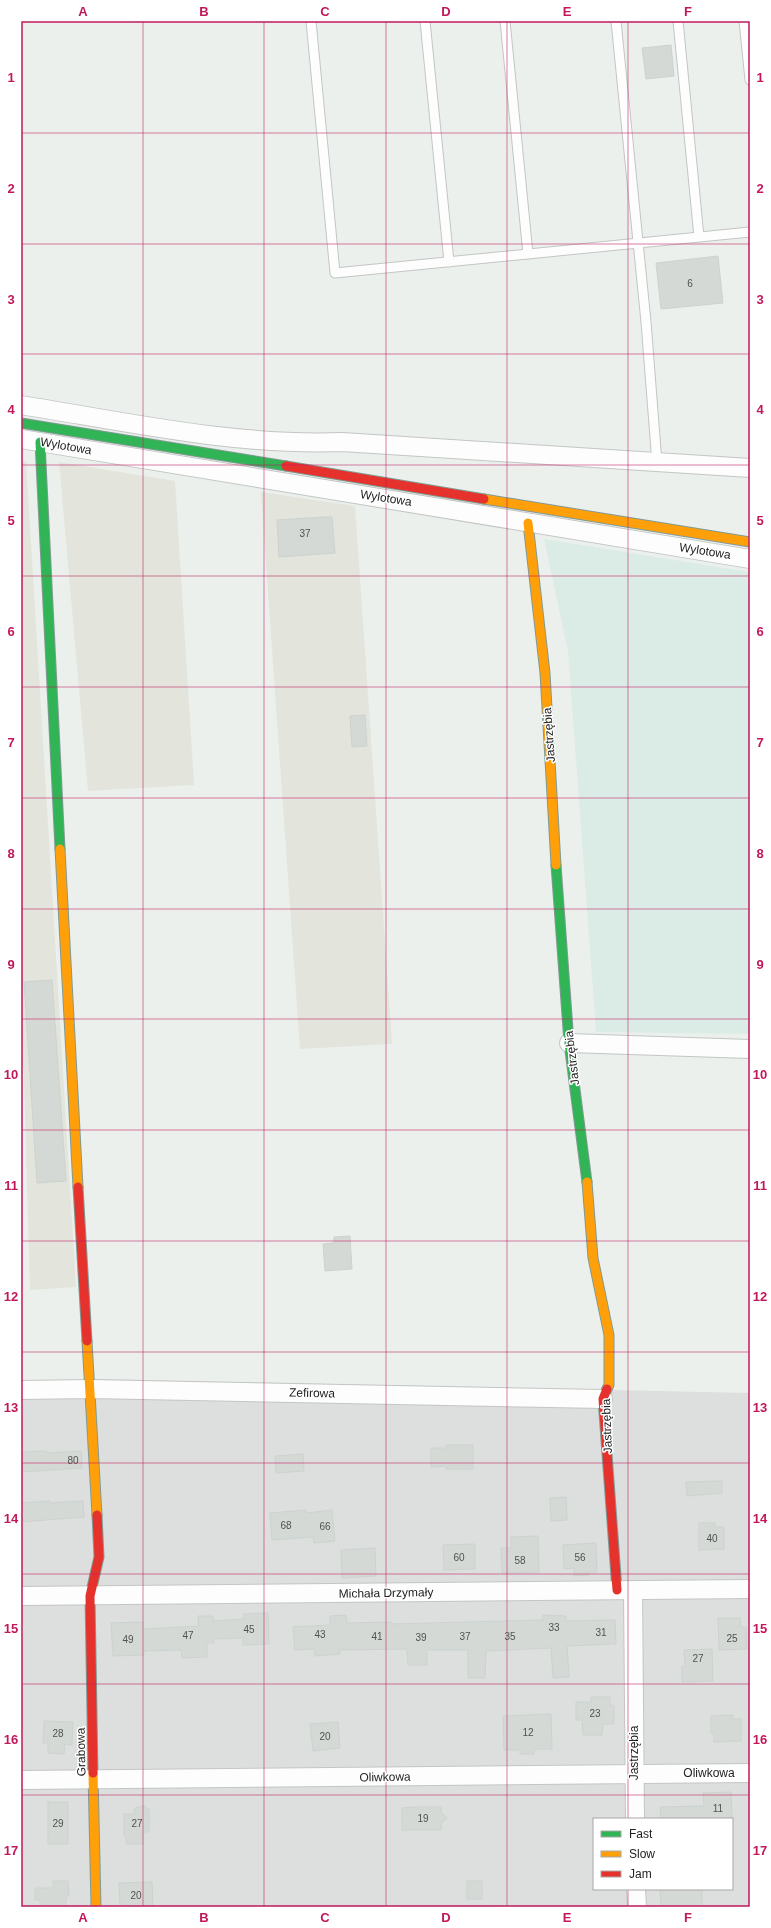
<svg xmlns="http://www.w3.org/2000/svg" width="771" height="1928" font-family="Helvetica,sans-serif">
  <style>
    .residential { fill: #dcdfdd; fill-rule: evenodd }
    .industrial { fill: #e3e4db }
    .farmland { fill: #dbece6 }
    .building { fill: #d4d9d5; stroke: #ccd3ce }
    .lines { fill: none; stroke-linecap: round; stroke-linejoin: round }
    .lane-casing { stroke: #c3c6c4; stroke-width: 11 }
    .street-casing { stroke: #c3c6c4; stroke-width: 20 }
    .fast-casing { stroke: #819b94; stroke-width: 11 }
    .slow-casing { stroke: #819b94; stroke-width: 11 }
    .jam-casing { stroke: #819b94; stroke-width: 11 }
    .lane { stroke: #fcfdfc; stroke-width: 9 }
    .street { stroke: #fcfdfc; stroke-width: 18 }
    .fast { stroke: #30b455; stroke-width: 9 }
    .slow { stroke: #ff9f0a; stroke-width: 9 }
    .jam { stroke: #e5322d; stroke-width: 9 }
    .grid { fill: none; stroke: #c2185b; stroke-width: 1; stroke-opacity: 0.55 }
    .labels { text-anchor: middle; stroke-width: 3; stroke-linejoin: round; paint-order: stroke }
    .number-label { font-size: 10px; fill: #505250 }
    .street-label { font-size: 12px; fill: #222; stroke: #fff }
    .neatline { fill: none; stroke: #c2185b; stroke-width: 1.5 }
    .grid-label { font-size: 13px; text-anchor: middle; font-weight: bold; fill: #c2185b }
  </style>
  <rect width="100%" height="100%" fill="#ebf0ed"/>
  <path class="residential" d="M99,1379L750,1393V1907H21V1383ZM594,1819H732V1889H594Z"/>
  <g class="industrial">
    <polygon points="21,461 26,461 76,1287 30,1290 21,975"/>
    <polygon points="59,462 175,481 194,785 88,791"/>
    <polygon points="261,492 355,506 392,1044 300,1049"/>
  </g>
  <polygon class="farmland" points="544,539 750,572 750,1034 596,1032 568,651"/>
  <g class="building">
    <polygon points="671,45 674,76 646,79 642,48"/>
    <polygon points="718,256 723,303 661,309 656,263"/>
    <polygon points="324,517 332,517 335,553 279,557 277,520"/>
    <polygon points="365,715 367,746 352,747 350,716"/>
    <polygon points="52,980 66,1181 37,1183 24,982"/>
    <polygon points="350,1236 352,1269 325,1271 323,1244 334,1243 334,1237"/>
    <polygon points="446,1445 473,1445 473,1469 446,1469 446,1466 431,1467 431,1448 446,1448"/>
    <polygon points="46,1451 47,1453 81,1451 82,1468 21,1472 21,1452"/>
    <polygon points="303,1454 304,1471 276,1473 275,1456"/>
    <polygon points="722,1481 722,1493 687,1496 686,1482"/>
    <polygon points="566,1497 567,1520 551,1521 550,1498"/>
    <polygon points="50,1501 50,1503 83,1501 84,1517 21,1522 21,1503"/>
    <polygon points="306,1510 307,1513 332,1510 335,1541 314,1543 313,1537 272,1540 270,1513"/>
    <polygon points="699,1523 715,1523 715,1527 724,1527 724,1549 699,1550"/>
    <polygon points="538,1536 539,1572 502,1573 501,1548 511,1548 511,1537"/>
    <polygon points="596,1543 597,1572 588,1572 589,1575 574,1576 574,1568 564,1569 563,1545"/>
    <polygon points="475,1544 475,1569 444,1570 443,1545"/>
    <polygon points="375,1548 376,1576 342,1578 341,1550"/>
    <polygon points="268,1613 269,1644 243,1645 243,1638 214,1639 214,1643 207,1643 207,1657 182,1658 181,1650 144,1651 144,1655 113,1656 111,1623 143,1622 143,1629 199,1626 198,1616 213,1616 213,1621 244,1619 244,1614"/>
    <polygon points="346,1615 347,1623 391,1622 391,1624 543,1620 543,1615 566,1616 566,1621 615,1620 616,1644 567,1646 569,1677 553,1678 551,1648 486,1651 485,1678 468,1678 468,1650 427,1650 427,1665 408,1665 407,1649 339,1650 340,1654 315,1656 314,1649 295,1650 293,1627 330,1625 330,1616"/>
    <polygon points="718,1618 740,1618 741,1627 746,1627 747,1649 719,1650"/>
    <polygon points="712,1649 713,1681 682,1682 682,1666 685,1666 684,1650"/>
    <polygon points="591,1697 610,1697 610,1705 614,1706 614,1724 603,1724 602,1735 583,1735 582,1720 576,1720 576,1702 591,1702"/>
    <polygon points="551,1714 552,1749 534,1749 534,1754 520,1754 520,1750 504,1750 503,1716"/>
    <polygon points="733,1715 733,1719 741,1719 741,1741 714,1742 714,1733 711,1733 711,1716"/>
    <polygon points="44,1721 73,1722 72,1745 65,1744 64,1754 48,1753 48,1743 43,1743"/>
    <polygon points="338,1722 340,1748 313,1751 310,1724"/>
    <polygon points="731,1792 732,1819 661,1819 660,1807 704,1806 703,1793"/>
    <rect x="48" y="1802" width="20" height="42"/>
    <polygon points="145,1806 146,1809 149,1809 149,1832 143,1832 143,1844 126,1844 126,1836 124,1836 124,1814 134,1814 134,1809 138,1807"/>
    <polygon points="415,1807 441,1807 441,1812 447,1818 441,1824 441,1830 402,1830 402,1808"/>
    <polygon points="53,1881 68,1881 69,1896 66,1896 66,1907 40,1907 40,1900 35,1900 35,1888 53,1888"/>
    <rect x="467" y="1881" width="15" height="18"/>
    <polygon points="152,1882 153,1907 120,1907 119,1883"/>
    <polygon points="668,1889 702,1889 702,1907 661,1907 660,1890"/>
  </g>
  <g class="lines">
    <defs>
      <g id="lane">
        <polyline points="311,21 335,273 750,232"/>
        <polyline points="425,21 449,262"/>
        <polyline points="505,21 528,254"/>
        <polyline points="616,21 646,322 657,463"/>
        <polyline points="678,21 699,237"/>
        <polyline points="744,21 750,80"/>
      </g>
      <g id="street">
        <path d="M21,405C127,422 234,446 342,442L750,468"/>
        <polyline points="21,439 750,559"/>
        <polyline points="569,1043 750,1049"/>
        <polyline points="21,1390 90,1389 603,1399"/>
        <polyline points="633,1590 635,1819"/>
        <polyline points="21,1596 750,1589"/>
        <polyline points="21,1780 750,1773"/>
        <polyline points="636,1889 637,1907"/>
      </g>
      <g id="fast">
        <polyline points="21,423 286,466"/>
        <polyline points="40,442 60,849"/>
        <polyline points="556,865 569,1043 587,1182"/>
      </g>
      <g id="slow">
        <polyline points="484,499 750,542"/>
        <polyline points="528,523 545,673 556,865"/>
        <polyline points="60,849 78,1187"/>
        <polyline points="587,1182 593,1258 609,1335 609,1385 607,1389"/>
        <polyline points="87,1341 97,1515"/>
        <polyline points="93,1773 96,1907"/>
      </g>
      <g id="jam">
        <polyline points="286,466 484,499"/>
        <polyline points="78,1187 87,1341"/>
        <polyline points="607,1389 603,1399 617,1590"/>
        <polyline points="93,1773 90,1596 99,1557 97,1515"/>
      </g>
    </defs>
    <use href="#lane" class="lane-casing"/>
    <use href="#street" class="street-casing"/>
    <use href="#fast" class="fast-casing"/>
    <use href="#slow" class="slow-casing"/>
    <use href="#jam" class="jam-casing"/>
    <use href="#lane" class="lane"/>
    <use href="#street" class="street"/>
    <use href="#fast" class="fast"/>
    <use href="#slow" class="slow"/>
    <use href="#jam" class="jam"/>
  </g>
  <path class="grid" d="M143,21V1907M264,21V1907M386,21V1907M507,21V1907M628,21V1819M21,133H750M21,244H750M21,354H750M21,465H750M21,576H750M21,687H750M21,798H750M21,909H750M21,1019H750M21,1130H750M21,1241H750M21,1352H750M21,1463H750M21,1574H750M21,1684H750M21,1795H750M628,1889V1907"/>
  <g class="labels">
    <g class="number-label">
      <text x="690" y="287">6</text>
      <text x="305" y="537">37</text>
      <text x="73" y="1464">80</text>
      <text x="286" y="1529">68</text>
      <text x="325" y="1530">66</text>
      <text x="712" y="1542">40</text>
      <text x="459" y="1561">60</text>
      <text x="580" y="1561">56</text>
      <text x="520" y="1564">58</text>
      <text x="554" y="1631">33</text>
      <text x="249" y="1633">45</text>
      <text x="601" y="1636">31</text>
      <text x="320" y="1638">43</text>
      <text x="188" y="1639">47</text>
      <text x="377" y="1640">41</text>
      <text x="465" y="1640">37</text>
      <text x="510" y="1640">35</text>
      <text x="421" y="1641">39</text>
      <text x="732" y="1642">25</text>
      <text x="128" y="1643">49</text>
      <text x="698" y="1662">27</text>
      <text x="595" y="1717">23</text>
      <text x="528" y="1736">12</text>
      <text x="58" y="1737">28</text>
      <text x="325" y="1740">20</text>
      <text x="718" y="1812">11</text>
      <text x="423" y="1822">19</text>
      <text x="58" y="1827">29</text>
      <text x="137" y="1827">27</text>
      <text x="136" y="1899">20</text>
    </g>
    <g class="street-label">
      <text transform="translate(66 446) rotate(10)" y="4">Wylotowa</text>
      <text transform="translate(386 498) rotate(9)" y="4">Wylotowa</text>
      <text transform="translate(705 551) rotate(9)" y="4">Wylotowa</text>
      <text transform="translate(549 735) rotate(-94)" y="4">Jastrzębia</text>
      <text transform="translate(572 1058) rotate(-97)" y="4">Jastrzębia</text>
      <text transform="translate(312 1393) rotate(1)" y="4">Zefirowa</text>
      <text transform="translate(607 1426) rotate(-92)" y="4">Jastrzębia</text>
      <text transform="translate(386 1593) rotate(-1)" y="4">Michała Drzymały</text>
      <text transform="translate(81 1752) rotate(-91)" y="4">Grabowa</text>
      <text transform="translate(634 1753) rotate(-90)" y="4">Jastrzębia</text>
      <text x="709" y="1777">Oliwkowa</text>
      <text transform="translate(385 1777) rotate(-1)" y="4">Oliwkowa</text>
    </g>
  </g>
  <rect width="771" height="1928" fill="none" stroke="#ffffff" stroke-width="44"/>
  <rect x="593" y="1818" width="140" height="72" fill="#ffffff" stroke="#a7a7a7"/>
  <rect x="601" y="1831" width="20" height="6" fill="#30b455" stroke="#a7a7a7"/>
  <text x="629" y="1838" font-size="12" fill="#222222">Fast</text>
  <rect x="601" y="1851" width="20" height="6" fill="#ff9f0a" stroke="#a7a7a7"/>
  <text x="629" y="1858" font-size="12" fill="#222222">Slow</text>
  <rect x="601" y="1871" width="20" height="6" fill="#e5322d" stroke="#a7a7a7"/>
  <text x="629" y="1878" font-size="12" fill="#222222">Jam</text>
  <rect x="22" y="22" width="727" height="1884" class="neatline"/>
  <g class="grid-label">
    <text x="83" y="16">A</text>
    <text x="204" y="16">B</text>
    <text x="325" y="16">C</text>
    <text x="446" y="16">D</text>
    <text x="567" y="16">E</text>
    <text x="688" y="16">F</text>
    <text x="11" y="82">1</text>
    <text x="760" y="82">1</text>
    <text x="11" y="193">2</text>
    <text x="760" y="193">2</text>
    <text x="11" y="304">3</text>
    <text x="760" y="304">3</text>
    <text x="11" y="414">4</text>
    <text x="760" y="414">4</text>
    <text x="11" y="525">5</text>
    <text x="760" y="525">5</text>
    <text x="11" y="636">6</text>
    <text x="760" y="636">6</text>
    <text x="11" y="747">7</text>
    <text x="760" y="747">7</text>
    <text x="11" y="858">8</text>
    <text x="760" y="858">8</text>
    <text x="11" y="969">9</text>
    <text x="760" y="969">9</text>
    <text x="11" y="1079">10</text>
    <text x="760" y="1079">10</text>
    <text x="11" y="1190">11</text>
    <text x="760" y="1190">11</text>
    <text x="11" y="1301">12</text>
    <text x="760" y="1301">12</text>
    <text x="11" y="1412">13</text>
    <text x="760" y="1412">13</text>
    <text x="11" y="1523">14</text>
    <text x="760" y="1523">14</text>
    <text x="11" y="1633">15</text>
    <text x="760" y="1633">15</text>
    <text x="11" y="1744">16</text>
    <text x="760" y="1744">16</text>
    <text x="11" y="1855">17</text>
    <text x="760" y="1855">17</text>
    <text x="83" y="1922">A</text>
    <text x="204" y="1922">B</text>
    <text x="325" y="1922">C</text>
    <text x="446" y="1922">D</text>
    <text x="567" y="1922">E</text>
    <text x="688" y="1922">F</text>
  </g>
</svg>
